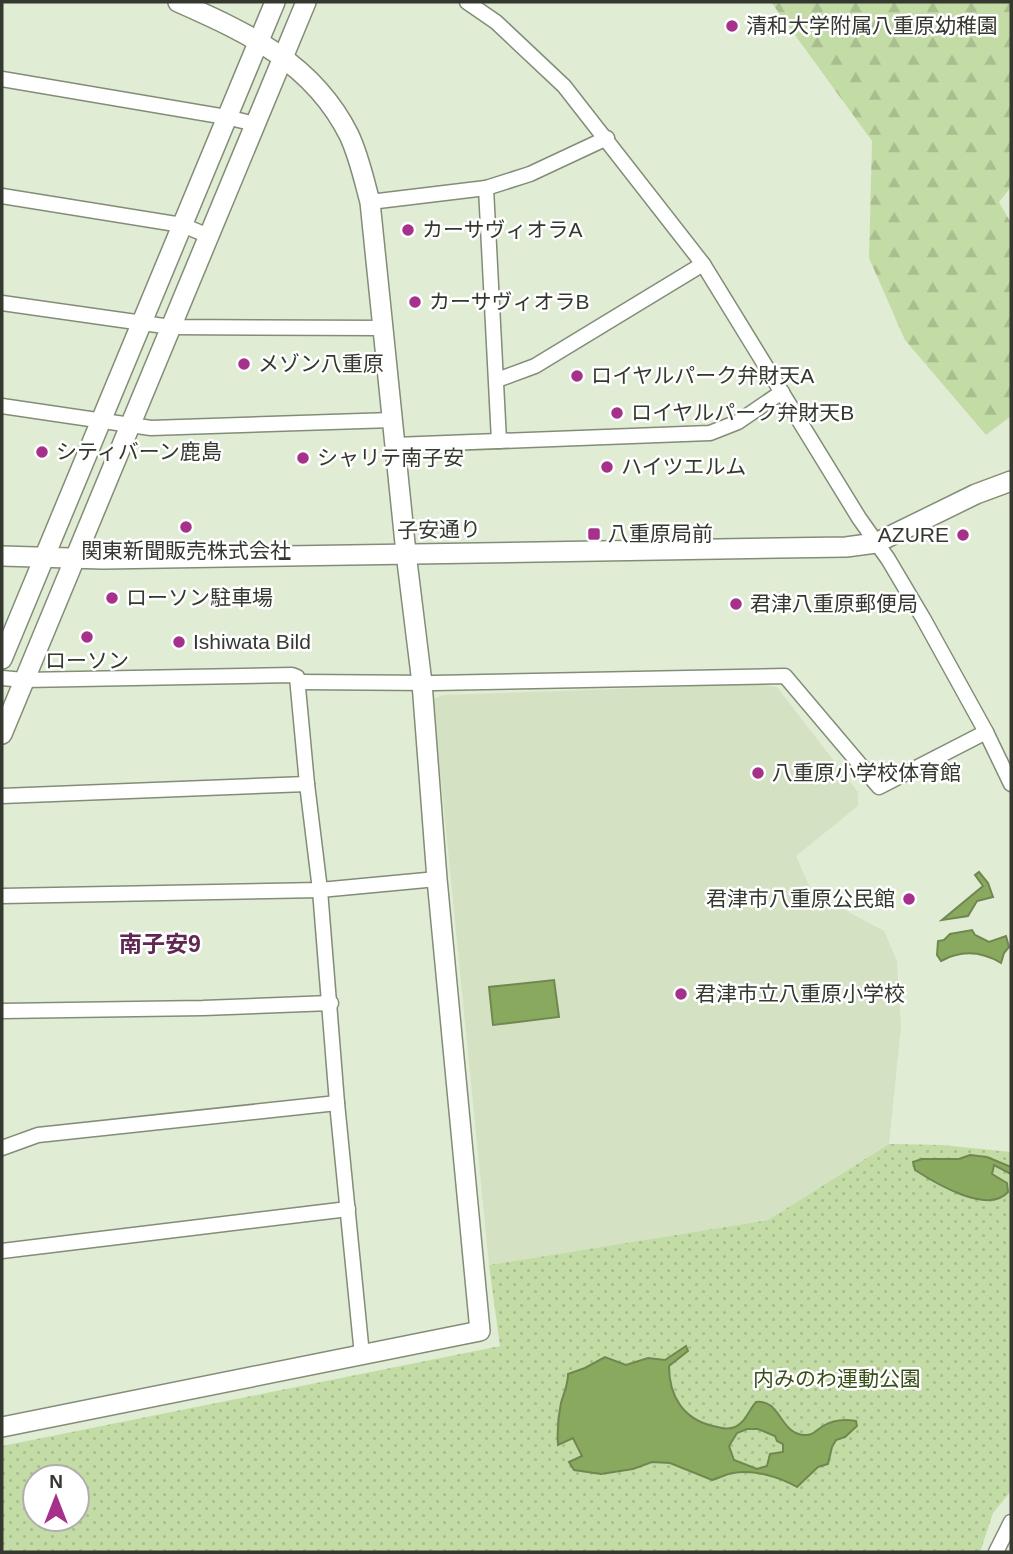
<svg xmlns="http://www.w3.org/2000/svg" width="1013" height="1554" font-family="Helvetica,'Noto Sans JP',sans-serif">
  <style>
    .built { fill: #d4e2c3 }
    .forest { fill: url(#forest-firs) }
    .park { fill: url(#park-dots); fill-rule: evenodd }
    .water { fill: #89aa5e; stroke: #708850; stroke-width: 2; fill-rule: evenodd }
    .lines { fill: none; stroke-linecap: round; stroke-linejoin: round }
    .street-casing { stroke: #828d77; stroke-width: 17 }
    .secondary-casing { stroke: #828d77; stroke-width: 22 }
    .street { stroke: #fff; stroke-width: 14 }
    .secondary { stroke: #fff; stroke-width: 19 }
    .poi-dot { fill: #a5318b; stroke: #fff; stroke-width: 2.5 }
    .labels { text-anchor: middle; stroke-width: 5; stroke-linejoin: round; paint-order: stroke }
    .poi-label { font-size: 21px; fill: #34382f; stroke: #fff; text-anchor: start }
    .street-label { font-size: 21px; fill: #34382f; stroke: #fff }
    .park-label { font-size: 21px; fill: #394f18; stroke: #fff }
    .neighbourhood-label { font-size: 23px; font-weight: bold; fill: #602751; stroke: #fff }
  </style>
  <defs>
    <pattern id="forest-firs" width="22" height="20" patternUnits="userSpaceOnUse" patternTransform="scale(1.75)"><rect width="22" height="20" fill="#c3dca6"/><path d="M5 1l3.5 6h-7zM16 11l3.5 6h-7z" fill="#a8be8f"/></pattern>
    <pattern id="park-dots" width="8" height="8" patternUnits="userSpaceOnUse" patternTransform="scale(1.75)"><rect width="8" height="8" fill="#c3dca6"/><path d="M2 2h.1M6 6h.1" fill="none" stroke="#a8be8f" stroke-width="1.8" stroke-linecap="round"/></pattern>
  </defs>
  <rect width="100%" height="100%" fill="#e1ecd4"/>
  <polygon class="built" points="761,684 777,687 858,792 858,806 796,856 812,892 884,931 897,961 901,1027 889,1144 768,1220 489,1265 433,699 443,695"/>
  <polygon class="forest" points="771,2 1011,2 1011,187 999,202 1011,223 1011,416 986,435 905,340 869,258 872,141"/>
  <path class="park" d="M889,1144L942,1145L1011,1152V1491L993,1513L980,1552H2V1446L500,1346L489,1265L768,1220ZM35,1477H77V1519H35Z"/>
  <g class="water">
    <polygon points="979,872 988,883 993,897 977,901 968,916 942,920 983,886 975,875"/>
    <path d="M972,930L975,935L989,942L1006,936L1009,947L1004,953L1001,963C981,951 961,950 941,961L937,955L938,941L944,940L950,934Z"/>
    <polygon points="554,980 559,1017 493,1025 489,987"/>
    <path d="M970,1155L987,1157L1011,1167V1174L994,1165L992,1174L1007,1183L1008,1192C988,1215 935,1183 915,1170L913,1162L922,1159H959Z"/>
    <path d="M686,1346L688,1351L669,1366C669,1396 683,1419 713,1426C721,1428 728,1430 735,1427C745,1423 749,1410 756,1402C781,1399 779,1433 804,1435C813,1436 816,1430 823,1426C833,1420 845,1419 856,1421L857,1426L845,1437L836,1440L832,1447L828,1464L818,1467L797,1487C780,1477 753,1469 733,1473C726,1474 719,1478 712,1480L670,1463L652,1462L633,1469L601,1474L574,1470L569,1462L582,1456L573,1438L558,1445C557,1430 558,1417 561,1403C564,1392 568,1386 568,1374L585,1368L605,1357L626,1365L648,1358L665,1360ZM747,1429H758L775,1436L777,1441L783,1444V1452L770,1454L767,1466L757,1469L734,1460L729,1446L737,1433Z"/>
  </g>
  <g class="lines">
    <defs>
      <g id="street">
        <polyline points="467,2 496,22 564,86 703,264 859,518 888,559 923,618 986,732 1011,784"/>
        <polyline points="2,79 226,117 255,124"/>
        <polyline points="486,188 499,441"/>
        <polyline points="2,196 182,225 209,236"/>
        <polyline points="370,202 486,188 530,174 607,138"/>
        <polyline points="2,303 171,327 383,328"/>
        <polyline points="497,380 535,366 703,264"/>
        <polyline points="2,406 151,428 392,420"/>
        <polyline points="395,445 710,433 738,422 782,392"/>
        <polyline points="2,678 24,680 292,675 297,677 307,784 320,890 337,1103 362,1355"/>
        <polyline points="299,682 434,683 785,676 879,787 986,732"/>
        <polyline points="2,796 307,784"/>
        <polyline points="2,896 320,890 437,879"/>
        <polyline points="2,1011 203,1008 331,1003"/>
        <polyline points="2,1148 38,1135 337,1103"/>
        <polyline points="2,1251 348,1209"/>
        <polyline points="996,1552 1011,1522"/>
      </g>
      <g id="secondary">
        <polyline points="2,556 103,559 846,547 876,543 976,494 1011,481"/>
        <polyline points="2,659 275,2"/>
        <polyline points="2,734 306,2"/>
        <path d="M2,1427L480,1331L437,879L422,683L406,553L370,202C364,180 359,156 349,135C313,63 248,33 178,2"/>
      </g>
    </defs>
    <use href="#street" class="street-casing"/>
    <use href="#secondary" class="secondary-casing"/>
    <use href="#street" class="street"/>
    <use href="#secondary" class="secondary"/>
  </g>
  <g class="poi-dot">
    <circle cx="732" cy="26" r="7"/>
    <circle cx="408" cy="230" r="7"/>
    <circle cx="415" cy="302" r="7"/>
    <circle cx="244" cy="364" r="7"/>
    <circle cx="577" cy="376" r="7"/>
    <circle cx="617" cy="413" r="7"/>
    <circle cx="42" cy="452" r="7"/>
    <circle cx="303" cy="458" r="7"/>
    <circle cx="607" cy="467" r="7"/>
    <circle cx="186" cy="527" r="7"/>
    <rect x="587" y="527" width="14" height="14" rx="3.5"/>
    <circle cx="963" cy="535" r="7"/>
    <circle cx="112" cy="598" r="7"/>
    <circle cx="736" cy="604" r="7"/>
    <circle cx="87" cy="637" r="7"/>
    <circle cx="179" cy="642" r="7"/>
    <circle cx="758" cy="773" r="7"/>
    <circle cx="909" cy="899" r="7"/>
    <circle cx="681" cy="994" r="7"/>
  </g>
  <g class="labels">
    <g class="poi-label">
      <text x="746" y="33">清和大学附属八重原幼稚園</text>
      <text x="422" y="237">カーサヴィオラA</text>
      <text x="429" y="309">カーサヴィオラB</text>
      <text x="258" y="371">メゾン八重原</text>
      <text x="591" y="383">ロイヤルパーク弁財天A</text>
      <text x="631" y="420">ロイヤルパーク弁財天B</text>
      <text x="56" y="459">シティバーン鹿島</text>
      <text x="317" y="465">シャリテ南子安</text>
      <text x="621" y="474">ハイツエルム</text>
      <text x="608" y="541">八重原局前</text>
      <text x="949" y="542" text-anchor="end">AZURE</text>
      <text x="186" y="558" text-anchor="middle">関東新聞販売株式会社</text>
      <text x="126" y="605">ローソン駐車場</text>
      <text x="750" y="611">君津八重原郵便局</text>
      <text x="193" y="649">Ishiwata Bild</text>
      <text x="87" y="668" text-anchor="middle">ローソン</text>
      <text x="772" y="780">八重原小学校体育館</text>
      <text x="895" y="906" text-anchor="end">君津市八重原公民館</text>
      <text x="695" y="1001">君津市立八重原小学校</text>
    </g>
    <g class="street-label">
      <text transform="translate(439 530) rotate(-1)" y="7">子安通り</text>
    </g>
    <g class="park-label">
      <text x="837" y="1386">内みのわ運動公園</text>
    </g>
    <g class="neighbourhood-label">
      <text x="160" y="952">南子安9</text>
    </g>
  </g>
  <rect width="1013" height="1554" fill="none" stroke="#34382f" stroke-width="7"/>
  <g transform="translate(56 1498)"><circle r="33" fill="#ffffff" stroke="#aeafac" stroke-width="2"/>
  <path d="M0-5L12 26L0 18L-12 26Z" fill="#a5318b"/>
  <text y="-10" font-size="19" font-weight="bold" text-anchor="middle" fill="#34382f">N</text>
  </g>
</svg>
